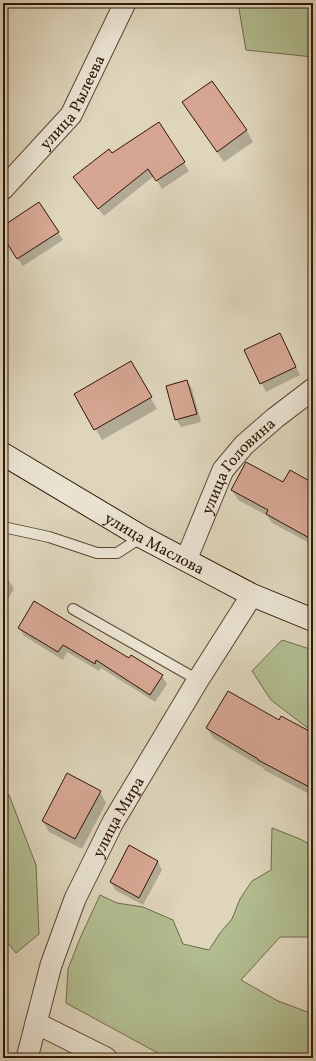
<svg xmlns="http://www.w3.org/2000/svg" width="316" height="1061" font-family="Vollkorn,serif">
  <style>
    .green { fill: #b1bd90; stroke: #706a4a }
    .shadow { fill: #0003 }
    .building { fill: #d6a692; stroke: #301705 }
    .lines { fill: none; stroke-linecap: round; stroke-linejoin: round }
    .lane-casing { stroke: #5c4632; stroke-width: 12 }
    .street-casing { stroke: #5c4632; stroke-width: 23 }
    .secondary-casing { stroke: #301705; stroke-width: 24 }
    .lane { stroke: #eae4d3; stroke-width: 10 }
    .street { stroke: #eae4d3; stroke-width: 21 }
    .secondary { stroke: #eae4d3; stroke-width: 22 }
    .labels { text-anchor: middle; stroke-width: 3; stroke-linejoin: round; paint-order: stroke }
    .street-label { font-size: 16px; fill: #301705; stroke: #eae4d3 }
  </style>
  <rect width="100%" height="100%" fill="#ded5bb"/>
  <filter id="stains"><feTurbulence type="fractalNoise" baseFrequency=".005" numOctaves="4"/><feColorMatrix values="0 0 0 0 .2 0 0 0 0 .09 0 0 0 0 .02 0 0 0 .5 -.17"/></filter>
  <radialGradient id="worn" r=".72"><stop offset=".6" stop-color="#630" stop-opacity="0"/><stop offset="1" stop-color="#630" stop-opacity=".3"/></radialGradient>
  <g class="green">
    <polygon points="238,3 313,3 313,57 246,50"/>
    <polygon points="282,640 313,650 313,732 271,700 252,671"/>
    <polygon points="3,790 9,795 36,865 39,934 16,953 3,937"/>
    <polygon points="272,828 300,839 313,846 313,937 280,937 241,980 278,1001 313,1014 313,1058 167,1058 66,1003 68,969 81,936 100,895 117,903 143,907 173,920 183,944 209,950 220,933 232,919 240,899 252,881 271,870"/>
  </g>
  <g class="shadow">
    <polygon points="202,3 219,3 217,9"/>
    <polygon points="212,82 247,131 253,142 224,162 190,114 183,103"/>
    <polygon points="159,124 189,171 162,189 154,176 104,216 79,185 74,177 112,154"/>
    <polygon points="3,227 58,232 63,240 23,266 3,236"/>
    <polygon points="284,342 300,375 266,392 245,351"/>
    <polygon points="131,363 157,409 102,440 75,394"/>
    <polygon points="187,381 192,389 201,422 181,427 176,419"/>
    <polygon points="284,484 313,484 313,545 272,523 268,516 238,500 232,490"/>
    <polygon points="3,576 8,579 14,589 3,607"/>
    <polygon points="19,628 130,659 162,676 167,684 155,702 101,668 99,671 67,652 63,660 24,636"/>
    <polygon points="279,721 313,734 313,801 310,796 311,795 264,770 263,768 213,738 207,728"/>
    <polygon points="100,792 106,803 82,849 49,832 43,821"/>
    <polygon points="130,847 158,862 162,870 143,905 115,890 111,882"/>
    <polygon points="3,943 6,949 3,984"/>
  </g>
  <g class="building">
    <polygon points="212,81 247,130 217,152 182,102"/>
    <polygon points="159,122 185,162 156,181 148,169 98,209 73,177 109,149 112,153"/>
    <polygon points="39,202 59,232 17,259 3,237 3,226"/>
    <polygon points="280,333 296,367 260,384 244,350"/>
    <polygon points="131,361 152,397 94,430 74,394"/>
    <polygon points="187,380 197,414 175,420 166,386"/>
    <polygon points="246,462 283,482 290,470 313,483 313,540 266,514 268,510 231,490"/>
    <polygon points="34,601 129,658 131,655 163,675 150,695 96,660 95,664 63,645 58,652 18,628"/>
    <polygon points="228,691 279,720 281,716 313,733 313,789 258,760 258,759 206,728"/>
    <polygon points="67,773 101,791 75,839 42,821"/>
    <polygon points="129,845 158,861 139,898 110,882"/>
  </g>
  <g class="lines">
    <defs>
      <g id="lane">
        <polyline points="3,527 49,537 97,553 117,553 142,537"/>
        <polyline points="73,609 198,680"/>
      </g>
      <g id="street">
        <path id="s1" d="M3,189L71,115L125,3"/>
        <path id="s2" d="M186,560L223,470L244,445L275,418L313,389"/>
        <polyline points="36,1023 106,1058"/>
        <path id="s3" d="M27,1058L51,965L75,899L113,822L198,680L252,595"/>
      </g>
      <g id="secondary">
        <path id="s4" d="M3,454L142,537L252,595L313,620"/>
      </g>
    </defs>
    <use href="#lane" class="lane-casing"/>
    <use href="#street" class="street-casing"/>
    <use href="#secondary" class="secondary-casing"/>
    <use href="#lane" class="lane"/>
    <use href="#street" class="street"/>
    <use href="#secondary" class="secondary"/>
  </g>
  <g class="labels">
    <g class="street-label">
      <text dy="6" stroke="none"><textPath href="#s1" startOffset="112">улица Рылеева</textPath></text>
      <text dy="6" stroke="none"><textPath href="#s2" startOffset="109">улица Головина</textPath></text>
      <text dy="6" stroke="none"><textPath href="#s4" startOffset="176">улица Маслова</textPath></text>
      <text dy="6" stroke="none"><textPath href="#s3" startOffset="259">улица Мира</textPath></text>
    </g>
  </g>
  <rect width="316" height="1061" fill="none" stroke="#ded5bb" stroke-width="16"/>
  <rect x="4" y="4" width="308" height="1053" fill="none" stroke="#301705" stroke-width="2"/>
  <rect x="8" y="8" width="300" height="1045" fill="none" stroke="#301705"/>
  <rect width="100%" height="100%" filter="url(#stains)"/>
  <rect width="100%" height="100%" fill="url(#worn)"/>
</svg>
